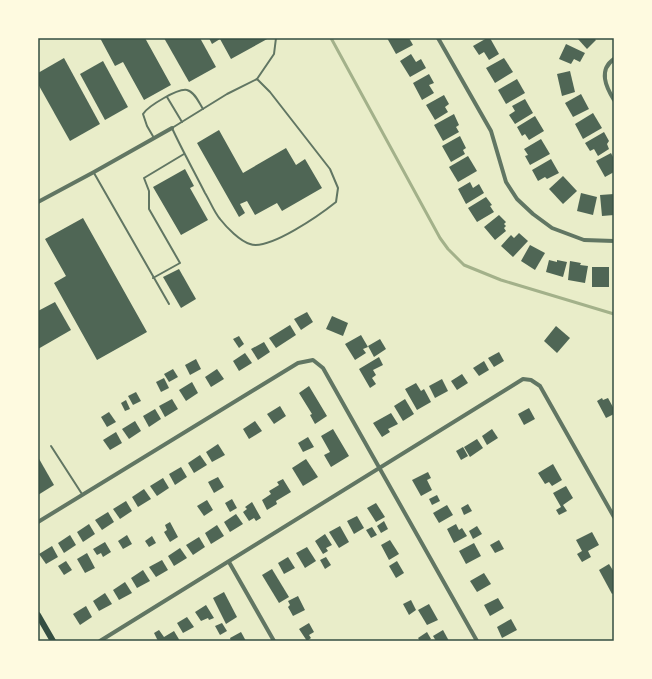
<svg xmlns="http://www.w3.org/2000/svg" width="652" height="679" font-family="'Asap Condensed',sans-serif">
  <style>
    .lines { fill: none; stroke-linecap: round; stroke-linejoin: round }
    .stream { stroke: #a3b18a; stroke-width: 3 }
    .building { fill: #4f6655 }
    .service { stroke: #617663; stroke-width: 2 }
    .minor { stroke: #617663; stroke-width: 4 }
    .primary { stroke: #344e41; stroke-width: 6 }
    .neatline { fill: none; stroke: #344e41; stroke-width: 1.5 }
  </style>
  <rect width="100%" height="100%" fill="#e9edc9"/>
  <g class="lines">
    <polyline class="stream" points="331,38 440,238 448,249 464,265 501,280 614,314"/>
  </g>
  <g class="building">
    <polygon points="100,38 145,38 171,85 144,100 123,62 115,66"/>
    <polygon points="164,38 200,38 216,67 189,82"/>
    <polygon points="209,38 269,38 231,59 220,39 212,44"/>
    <polygon points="387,38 409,38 413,45 396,54"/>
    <polygon points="487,38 490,38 499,54 489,60 484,52 479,55 473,46"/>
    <polygon points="577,38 594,38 596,40 587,49"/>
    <polygon points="566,44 585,53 580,62 574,59 571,64 559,59"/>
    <polygon points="411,54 416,62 421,59 426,68 410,77 400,61"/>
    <polygon points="64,58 100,124 70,141 38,84 38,73"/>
    <polygon points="504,58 513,72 495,83 486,68"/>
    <polygon points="103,61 128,107 105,120 80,74"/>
    <polygon points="570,71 575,92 562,96 557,74"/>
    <polygon points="429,74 434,83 429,85 434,93 422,100 413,83"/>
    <polygon points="517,79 525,93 506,104 498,90"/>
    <polygon points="581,94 589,109 573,117 565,103"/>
    <polygon points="444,95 449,104 445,107 448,112 435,120 426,105"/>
    <polygon points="525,99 533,113 515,124 509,115 515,111 512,106"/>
    <polygon points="593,113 602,128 583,139 575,124"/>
    <polygon points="454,114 459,125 456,127 459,132 443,141 434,125"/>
    <polygon points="535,116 544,131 529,140 525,134 522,136 517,127"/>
    <polygon points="219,130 243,173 286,148 296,165 305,159 322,188 282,211 277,203 255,215 247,201 240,204 245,213 239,217 197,143"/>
    <polygon points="604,132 609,141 607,144 609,149 598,156 594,149 590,151 585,143"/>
    <polygon points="460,136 466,148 463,150 465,154 451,162 442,146"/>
    <polygon points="541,139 550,154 530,165 525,156 528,155 524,149"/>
    <polygon points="611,153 613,157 614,156 614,172 605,177 596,161"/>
    <polygon points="468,156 477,171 458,182 449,167"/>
    <polygon points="551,159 559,173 547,179 545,177 538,181 532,170"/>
    <polygon points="185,169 194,186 190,188 208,220 181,235 153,187"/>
    <polygon points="563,176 577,191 563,204 549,189"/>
    <polygon points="470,182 473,188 479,184 484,193 466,204 458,189"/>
    <polygon points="581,193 597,197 593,215 577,211"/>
    <polygon points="614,194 614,215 602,216 600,195"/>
    <polygon points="486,197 492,205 490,206 494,212 477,222 468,208"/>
    <polygon points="499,215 506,222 504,224 506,226 504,228 506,231 495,240 484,227"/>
    <polygon points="83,218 147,332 97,360 54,283 66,276 45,239"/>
    <polygon points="519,233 528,241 513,257 501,246 511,235 514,238"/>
    <polygon points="530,245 545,253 535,270 521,261"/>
    <polygon points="549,260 557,262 557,260 567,262 563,277 546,272"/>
    <polygon points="570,261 581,263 580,265 588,266 585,283 568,280"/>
    <rect x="592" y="267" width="17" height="20"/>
    <polygon points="179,269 196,299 181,308 163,277"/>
    <polygon points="55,302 71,330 38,349 38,311"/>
    <polygon points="307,312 313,322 301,330 294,319"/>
    <polygon points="332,316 348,323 343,336 326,329"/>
    <polygon points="290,325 296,335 276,348 269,338"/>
    <polygon points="556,326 570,338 557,353 544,341"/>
    <polygon points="361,335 368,347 363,349 366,353 355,360 345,344"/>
    <polygon points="239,336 244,344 239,348 233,339"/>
    <polygon points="380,339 386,349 374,357 368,346"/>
    <polygon points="264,342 270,352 258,360 251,349"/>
    <polygon points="499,352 504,361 494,367 488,358"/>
    <polygon points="245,353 252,363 239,371 233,361"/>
    <polygon points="379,357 383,365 373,370 376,375 372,378 376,384 370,388 359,369"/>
    <polygon points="196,359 201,369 190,375 185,365"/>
    <polygon points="484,361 489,370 479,376 473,368"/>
    <polygon points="173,369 178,377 169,382 164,374"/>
    <polygon points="217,369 224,379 211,387 205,377"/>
    <polygon points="462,374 468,383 457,390 451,381"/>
    <polygon points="164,378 169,388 161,392 156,382"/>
    <polygon points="442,379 448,391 435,398 429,386"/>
    <polygon points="192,382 198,393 186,401 179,390"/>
    <polygon points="416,383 421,391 424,389 431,402 417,410 405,389"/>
    <polygon points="309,386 327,416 315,424 310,415 312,414 299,393"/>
    <polygon points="136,392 141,401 133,405 128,396"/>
    <polygon points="602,398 603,400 608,398 614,409 614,414 606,418 597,401"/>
    <polygon points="172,399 178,409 165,417 159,406"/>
    <polygon points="405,399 414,414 403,421 394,406"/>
    <polygon points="126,400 130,409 125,411 121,403"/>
    <polygon points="280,406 286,416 274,424 267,414"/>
    <polygon points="529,408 535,419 524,425 518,414"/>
    <polygon points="155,409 161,419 149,427 143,416"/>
    <polygon points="109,412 116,422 107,427 101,417"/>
    <polygon points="391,413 398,424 388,429 390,432 382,437 373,423"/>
    <polygon points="135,421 141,431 129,439 122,429"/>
    <polygon points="255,421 262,431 249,439 243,429"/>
    <polygon points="333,429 349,456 331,467 324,455 330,452 321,436"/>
    <polygon points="492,429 498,438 487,445 482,436"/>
    <polygon points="116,432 122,443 110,450 103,440"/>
    <polygon points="308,437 314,447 303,452 298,443"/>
    <polygon points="477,439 483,448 470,457 464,447"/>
    <polygon points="218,444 225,455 212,462 206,452"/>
    <polygon points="463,447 468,456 461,460 456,451"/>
    <polygon points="200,455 207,465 194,473 188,463"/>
    <polygon points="38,457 54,485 38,495"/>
    <polygon points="306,459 318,477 303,486 292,468"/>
    <polygon points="553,464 562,480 552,486 549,482 545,484 538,473"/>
    <polygon points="181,467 187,477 175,485 169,474"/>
    <polygon points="428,472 431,478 427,480 432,490 421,496 412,480"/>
    <polygon points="218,477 224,487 214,493 208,482"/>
    <polygon points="163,478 169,488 157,496 150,486"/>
    <polygon points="283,479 291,492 276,501 277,504 267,510 262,500 271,494 269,491 279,485 277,482"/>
    <polygon points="566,486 573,498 563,505 567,511 559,515 556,510 561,507 553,493"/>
    <polygon points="144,489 151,499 138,507 132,497"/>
    <polygon points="437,495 440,501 432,505 429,499"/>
    <polygon points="232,499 237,508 230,512 225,503"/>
    <polygon points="207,500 213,510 204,516 197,506"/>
    <polygon points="126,501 132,511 120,519 113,509"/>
    <polygon points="252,502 261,518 256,521 254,518 249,521 243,512 247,509 245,507"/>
    <polygon points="376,503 385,517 376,522 367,508"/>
    <polygon points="468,504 472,511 464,515 461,508"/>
    <polygon points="447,505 453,515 439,523 433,513"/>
    <polygon points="108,512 114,522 102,530 95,520"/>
    <polygon points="236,514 243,524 230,532 224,522"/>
    <polygon points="357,516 364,528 354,534 347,521"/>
    <polygon points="384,521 388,529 381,533 377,526"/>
    <polygon points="170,522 178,537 170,542 164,532 167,530 165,525"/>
    <polygon points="89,524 95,534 83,542 77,532"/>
    <polygon points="456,524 459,530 462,528 467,536 454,543 447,529"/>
    <polygon points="217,525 224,536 211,544 205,533"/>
    <polygon points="340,526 349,542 339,548 329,532"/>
    <polygon points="477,526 482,534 473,539 469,531"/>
    <polygon points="372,527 377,535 371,538 366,530"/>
    <polygon points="592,532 599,545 588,551 591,557 582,562 577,554 582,551 576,540"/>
    <polygon points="325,534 332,545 326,548 328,551 323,554 315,541"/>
    <polygon points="70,535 76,545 64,553 58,543"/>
    <polygon points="127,535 132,544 123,549 118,541"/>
    <polygon points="152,536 156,543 149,547 145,541"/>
    <polygon points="199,537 205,547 193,555 186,545"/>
    <polygon points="390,540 399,554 389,560 381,545"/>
    <polygon points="499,540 504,549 495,553 490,545"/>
    <polygon points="105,542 111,552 103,557 101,553 97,555 93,549"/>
    <polygon points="474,543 481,556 466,564 459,551"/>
    <polygon points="52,546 58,557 46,564 39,554"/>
    <polygon points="307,547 316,561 305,568 296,553"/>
    <polygon points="180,548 187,558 174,566 168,556"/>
    <polygon points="87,553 95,568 85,573 77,559"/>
    <polygon points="288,557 295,568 284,574 278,563"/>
    <polygon points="326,557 331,565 325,569 320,560"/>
    <polygon points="162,560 168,570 156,577 149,567"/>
    <polygon points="66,561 72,570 64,575 58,566"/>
    <polygon points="397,561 404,573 396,578 389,566"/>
    <polygon points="609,564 614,572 614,593 612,594 599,570"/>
    <polygon points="272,569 289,597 279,603 262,575"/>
    <polygon points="143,570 150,581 137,588 131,578"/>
    <polygon points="484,573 491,584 477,592 470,581"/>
    <polygon points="125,582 132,593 119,600 113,590"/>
    <polygon points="224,592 237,617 226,624 213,598"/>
    <polygon points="105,593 112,604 99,611 93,601"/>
    <polygon points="298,596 305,610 293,616 288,607 290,605 288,601"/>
    <polygon points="498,598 504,608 490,616 484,605"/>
    <polygon points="411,600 416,610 409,615 403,604"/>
    <polygon points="429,604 438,620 427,625 418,610"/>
    <polygon points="206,605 214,618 209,620 208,618 201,621 195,612"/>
    <polygon points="86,606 92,617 80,625 73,614"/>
    <polygon points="187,617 194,627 183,633 177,623"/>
    <polygon points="511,619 517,630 502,638 497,627"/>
    <polygon points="222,623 227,631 220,635 215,626"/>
    <polygon points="309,623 314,632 309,635 311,638 307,641 299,629"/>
    <polygon points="159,630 164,637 174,631 180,641 158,641 154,633"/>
    <polygon points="443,630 449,641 436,641 433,636"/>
    <polygon points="241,632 246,641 231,641 230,638"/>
    <polygon points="427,632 431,639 428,641 420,641 418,638"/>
  </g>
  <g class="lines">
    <g class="service">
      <path d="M257,79L270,92L330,169L338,188L336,202C321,214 269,251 250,244C240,241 227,228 220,219C214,212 210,201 205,193C194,171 182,150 172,128L227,94Z"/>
      <polyline points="257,79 274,54 276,38"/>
      <polyline points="167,97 182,122"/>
      <path d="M154,138L147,126L143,114C148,106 178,88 187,90C195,92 199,103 203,109"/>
      <polyline points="94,173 169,304"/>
      <polyline points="153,278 180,263 149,209 149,191 144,178 184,154"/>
      <polyline points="51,446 82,494"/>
    </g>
    <g class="minor">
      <polyline points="438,38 491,131 506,182 517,199 533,214 552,228 584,240 614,241"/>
      <path d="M614,59C598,70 606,87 614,100"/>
      <polyline points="38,202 94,172 172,128"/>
      <polyline points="38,522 298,363 313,360 323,368 477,641"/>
      <polyline points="229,562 274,641"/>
      <polyline points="100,641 523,379 531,380 540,386 614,517"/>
    </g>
    <polyline class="primary" points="38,615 53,641"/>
  </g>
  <rect width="652" height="679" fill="none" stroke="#fefae0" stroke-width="78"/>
  <rect x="39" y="39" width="574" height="601" class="neatline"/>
</svg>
